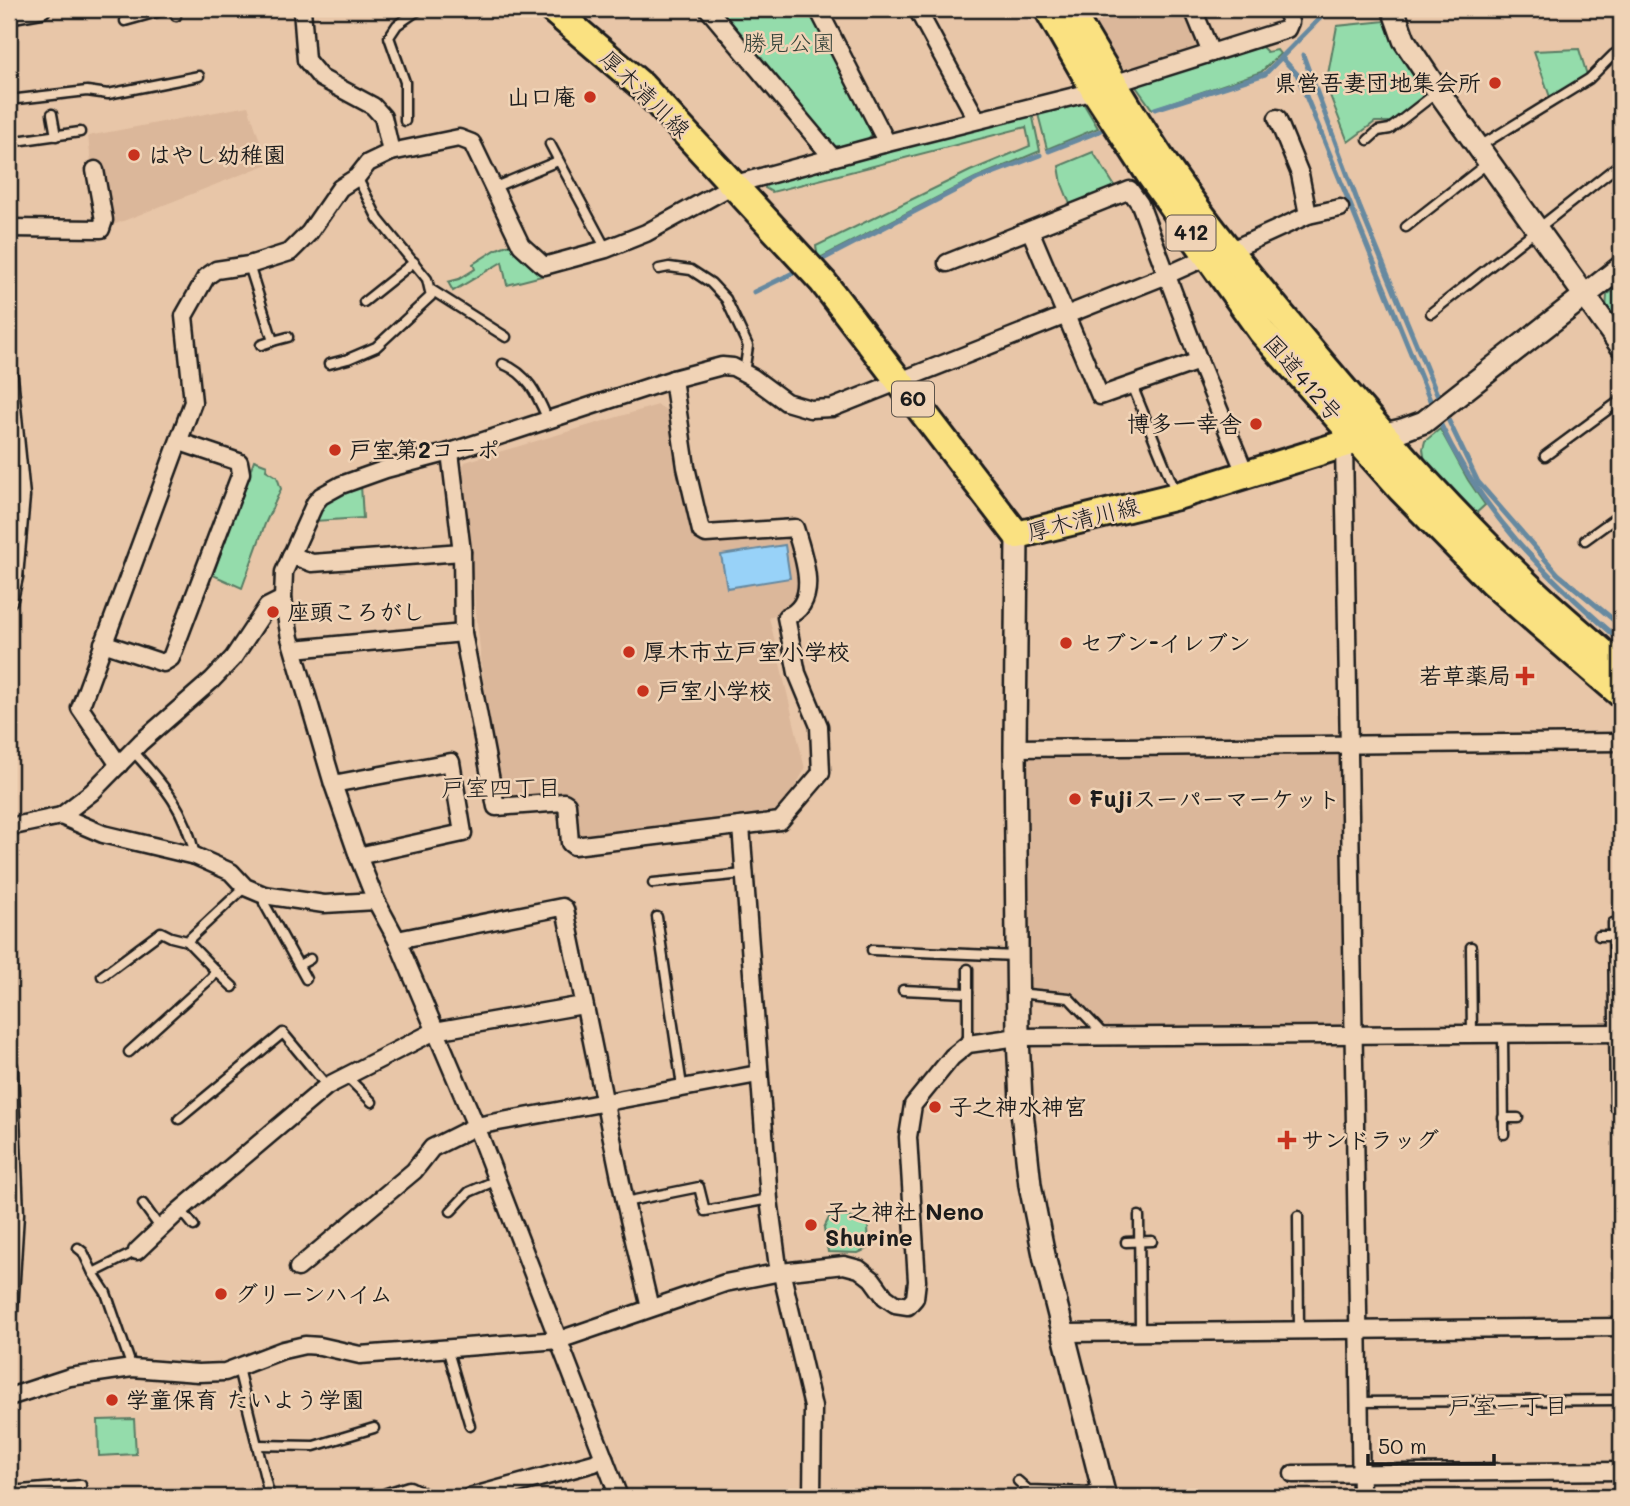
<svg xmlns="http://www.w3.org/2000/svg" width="1630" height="1506" font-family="Mali,'Klee One',sans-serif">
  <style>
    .built { fill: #dbb79a }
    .green { fill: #94dcab; stroke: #587c64; stroke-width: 2 }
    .water { fill: #98d2f8; stroke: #6689a0; stroke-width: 2 }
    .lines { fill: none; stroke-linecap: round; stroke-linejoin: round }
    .stream { stroke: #6689a0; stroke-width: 5 }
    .service-casing { stroke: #1c1c1c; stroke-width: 13 }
    .minor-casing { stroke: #1c1c1c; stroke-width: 21 }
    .tertiary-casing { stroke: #1c1c1c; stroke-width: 26 }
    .primary-casing { stroke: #1c1c1c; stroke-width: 32 }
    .trunk-casing { stroke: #1c1c1c; stroke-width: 32 }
    .service { stroke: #f0d3b6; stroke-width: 8 }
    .minor { stroke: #f0d3b6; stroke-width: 16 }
    .tertiary { stroke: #f0d3b6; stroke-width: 21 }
    .primary { stroke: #fae181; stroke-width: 26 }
    .trunk { stroke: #fae181; stroke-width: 26 }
    .poi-dot { fill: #c8321e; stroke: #f0d3b6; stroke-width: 2.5 }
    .labels { text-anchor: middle; stroke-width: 5; stroke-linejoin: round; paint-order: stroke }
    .shield { fill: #f0d3b6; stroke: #5c534a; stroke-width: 2 }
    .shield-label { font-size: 21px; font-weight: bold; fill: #1c1c1c }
    .park-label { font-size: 23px; fill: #344239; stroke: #f0d3b6 }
    .poi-label { font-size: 23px; font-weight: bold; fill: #1c1c1c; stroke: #f0d3b6; text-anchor: start }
    .street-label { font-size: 23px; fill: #1c1c1c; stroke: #f0d3b6 }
    .neighbourhood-label { font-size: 24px; fill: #1c1c1c; stroke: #f0d3b6 }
  </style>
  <rect width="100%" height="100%" fill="#e8c6a8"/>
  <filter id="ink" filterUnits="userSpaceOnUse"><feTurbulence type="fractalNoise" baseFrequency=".0143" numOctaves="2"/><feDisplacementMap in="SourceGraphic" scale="14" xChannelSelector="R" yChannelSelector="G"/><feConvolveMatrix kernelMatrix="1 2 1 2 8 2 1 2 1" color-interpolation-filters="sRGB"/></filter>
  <g filter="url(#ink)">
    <g class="built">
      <polygon points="1088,9 1186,9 1200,42 1195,50 1131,71 1122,67"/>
      <polygon points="248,106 268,164 108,227 99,161 91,162 88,136"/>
      <polygon points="658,405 668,411 679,482 697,541 786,529 795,536 805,571 796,607 769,617 805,769 780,815 583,842 578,837 573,796 508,802 501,798 481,689 484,687 472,575 472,557 460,473 465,462"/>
      <polygon points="1342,750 1347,1023 1344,1029 1092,1031 1067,1006 1027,1001 1029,758 1036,753"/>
    </g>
    <g class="green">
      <polygon points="717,9 809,9 873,133 868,139 837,147 830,143"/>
      <polygon points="1385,21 1396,45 1430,88 1425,99 1393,122 1375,122 1348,142 1326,85 1337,26"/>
      <polygon points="1261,46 1267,52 1277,50 1280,54 1261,72 1152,109 1137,88 1137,83"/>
      <polygon points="1579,49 1587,75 1550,97 1534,51"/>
      <polygon points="1082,101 1098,128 1047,149 1038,114"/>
      <polygon points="1032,113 1040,151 975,178 818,259 816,246 970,171 1030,146 1026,127 772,192 765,188 767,181"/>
      <polygon points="1093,152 1116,188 1077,204 1070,204 1062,184 1059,166"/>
      <polygon points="510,244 542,276 507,285 502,262 453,291 448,282 459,279 475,269 473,264 497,249"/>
      <polygon points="1621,284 1621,330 1606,310 1607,295"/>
      <polygon points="1440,429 1468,480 1485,505 1474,515 1425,462 1423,449 1425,441"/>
      <polygon points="254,460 267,465 266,470 277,477 281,489 265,524 242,588 213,575"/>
      <polygon points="361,485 363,518 314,521 323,501"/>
      <polygon points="832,1212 864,1222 868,1226 869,1248 858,1253 828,1252 824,1228"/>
      <polygon points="134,1419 136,1454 99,1456 98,1420"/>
    </g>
    <polygon class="water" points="785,545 790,578 727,588 721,555"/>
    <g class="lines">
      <g class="stream">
        <polyline points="1303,55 1360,208 1441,404"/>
        <polyline points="1281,57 1297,74 1434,410"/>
        <polyline points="1155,109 1265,74 1323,15 1325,9"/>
        <polyline points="1049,151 1100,131"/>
        <polyline points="823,259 977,179 1040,155"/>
        <polyline points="754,292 795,272"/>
        <polyline points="1445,413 1478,482 1558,574 1621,626"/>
        <path d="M1438,419C1482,514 1543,574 1621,641"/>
      </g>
      <defs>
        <g id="service">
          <polyline points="173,9 176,16"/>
          <polyline points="125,21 168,9"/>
          <polyline points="9,100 87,91 108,94 199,76"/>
          <polyline points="52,114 56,136"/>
          <polyline points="405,121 405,82 389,37 397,25 420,9"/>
          <polyline points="1368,140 1378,131 1390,129 1436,93"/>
          <polyline points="9,142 80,132"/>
          <polyline points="550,144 606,249"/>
          <polyline points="1480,146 1589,79 1613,55 1621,50"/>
          <polyline points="495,187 558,161"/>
          <polyline points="1406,227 1489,162"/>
          <polyline points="249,265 273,341 288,337"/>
          <polyline points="659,269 669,267 691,270 711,283 726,299 748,346 744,373"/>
          <polyline points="430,289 506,337"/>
          <polyline points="364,302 414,262"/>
          <polyline points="1431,313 1621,163"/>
          <polyline points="261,345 273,341"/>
          <polyline points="329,364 348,359 376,347 431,296 427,279 378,219 357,177"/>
          <path d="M503,364C529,374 538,397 548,420"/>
          <polyline points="1132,385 1176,493"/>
          <polyline points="1545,456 1621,400"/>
          <polyline points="1585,540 1621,514"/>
          <path d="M133,751C165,787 184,807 195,855"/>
          <polyline points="653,883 744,874"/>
          <polyline points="264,895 264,903 306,979"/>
          <polyline points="657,917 682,1086"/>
          <polyline points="1613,923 1615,1107"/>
          <polyline points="1599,936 1613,936"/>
          <polyline points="187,941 245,887"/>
          <polyline points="1471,947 1472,1035"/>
          <polyline points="872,950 1016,956"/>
          <polyline points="299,965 310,959"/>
          <polyline points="215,970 233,987"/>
          <polyline points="102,976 161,932 171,937 187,941 215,970 212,977 129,1052"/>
          <polyline points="903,990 968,993"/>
          <polyline points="1017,993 1069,998 1104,1035"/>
          <polyline points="1503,1035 1504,1134"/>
          <polyline points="968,1044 968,969"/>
          <polyline points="346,1076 372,1102"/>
          <polyline points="1503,1118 1518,1118"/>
          <polyline points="179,1119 283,1033 327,1086"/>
          <polyline points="625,1202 699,1187 705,1211 769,1199"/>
          <polyline points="143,1204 161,1229"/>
          <polyline points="181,1210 194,1226"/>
          <polyline points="451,1211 469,1192 497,1180"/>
          <polyline points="1139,1216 1140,1332"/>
          <polyline points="1298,1216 1299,1330"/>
          <polyline points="1126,1242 1152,1241"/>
          <polyline points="78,1248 83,1252 93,1273"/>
          <polyline points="447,1348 470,1426"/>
          <polyline points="132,1368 106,1293 93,1273 137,1251"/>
          <polyline points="238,1368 269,1494"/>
          <polyline points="1360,1402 1621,1400"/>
          <polyline points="257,1445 314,1446 374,1428"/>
          <polyline points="1018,1481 1028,1490 1090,1492 1101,1487"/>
          <polyline points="9,1491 81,1485"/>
          <polyline points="591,1497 617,1492"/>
        </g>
        <g id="minor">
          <polyline points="302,9 306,60 321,78 373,106 383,117 391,152"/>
          <polyline points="708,9 832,157"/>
          <polyline points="818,9 887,143"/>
          <polyline points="917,9 977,120"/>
          <polyline points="1193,9 1211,53"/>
          <polyline points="9,15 42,9"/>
          <polyline points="1113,84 1287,29 1290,22 1285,9"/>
          <polyline points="1277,118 1300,174 1308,215"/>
          <polyline points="9,228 101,229 104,220 95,170"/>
          <polyline points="1030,230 1100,396 1199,361"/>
          <polyline points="1229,251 1308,215 1340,208"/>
          <polyline points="947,263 1130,190 1140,204 1199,361 1245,473"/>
          <polyline points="9,377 21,496 14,577 9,599"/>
          <polyline points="1344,443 1361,1497"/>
          <path d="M450,452L462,552L463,633L496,807L564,802L567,804L570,843L574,846L780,821L821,773L819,726L797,673L786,617C822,603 803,555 795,528L706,534L701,531L686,467L673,379"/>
          <polyline points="291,555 312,563 462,552"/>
          <polyline points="103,643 163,663 171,658 241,473 239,462 180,442"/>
          <polyline points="294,649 463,633"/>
          <polyline points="1015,748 1621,742"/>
          <polyline points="119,765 80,708 193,402 184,316 206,277 216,270 249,265 290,252 309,233 340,188 357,177 368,163 391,152 459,138 472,143 521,245 544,266 606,249 646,233 735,184 887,143 1095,91"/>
          <polyline points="333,784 451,762 463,833 358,856"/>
          <polyline points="61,816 103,834 195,856 231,872 245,887 264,895 324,904 376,901"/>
          <polyline points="741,826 769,1199 778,1267 783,1279 813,1407 812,1497"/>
          <polyline points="9,827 61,816 92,792 141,742 212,680 233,658 267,607 283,599"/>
          <polyline points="397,940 562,907 565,909 625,1202 650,1308"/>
          <polyline points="9,1067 15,1214 9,1311"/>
          <polyline points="137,1251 179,1211 327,1086 435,1031 583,1005"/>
          <polyline points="298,1268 414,1171 432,1148 476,1126 758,1074"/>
          <polyline points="1065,1333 1621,1327"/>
          <polyline points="9,1397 70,1377 132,1368 198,1373 225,1372 283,1350 305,1345 320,1346 360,1355 559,1340 725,1283 781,1272 844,1265 859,1269 872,1279 885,1297 895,1304 908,1306 915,1298 917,1281 908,1137 913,1105 952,1057 968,1044 1018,1037 1621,1033"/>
          <polyline points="1293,1474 1621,1471"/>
          <polyline points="387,1497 409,1490 423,1497"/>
          <polyline points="470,1497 594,1463 604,1457"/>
          <polyline points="619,1497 476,1126 397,940 376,901 358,856 333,784 290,638 283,599 284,572 315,503 321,496 341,485 386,469 450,452 673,379 722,366 733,367 752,377 786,402 810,409 832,408 1167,275 1207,257"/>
        </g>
        <g id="tertiary">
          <polyline points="1393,9 1404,40 1438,91 1621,346"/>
          <polyline points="1371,437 1402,430 1424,422 1621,267"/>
          <polyline points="1017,535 1015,748 1018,1037 1021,1102 1030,1185 1045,1260 1105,1497"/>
        </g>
        <polyline id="primary" points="552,9 642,86 823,282 1017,535 1177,496 1357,440"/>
        <g id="trunk">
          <polyline points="1048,9 1095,91 1150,175 1262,332 1400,488 1492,582 1621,694"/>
          <path d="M1073,16C1104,68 1134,119 1168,169C1208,227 1253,281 1298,335C1370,422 1445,506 1526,584C1557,614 1590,641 1621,668"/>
        </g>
      </defs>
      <use href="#service" class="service-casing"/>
      <use href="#minor" class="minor-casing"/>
      <use href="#tertiary" class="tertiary-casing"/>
      <use href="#primary" class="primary-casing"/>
      <use href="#trunk" class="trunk-casing"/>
      <use href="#service" class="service"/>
      <use href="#minor" class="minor"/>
      <use href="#tertiary" class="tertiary"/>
      <use href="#primary" class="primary"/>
      <use href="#trunk" class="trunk"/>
    </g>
  </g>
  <g class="poi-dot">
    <circle cx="1495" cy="83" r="7"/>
    <circle cx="590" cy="97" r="7"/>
    <circle cx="134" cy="155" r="7"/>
    <circle cx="1256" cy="424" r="7"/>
    <circle cx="335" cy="450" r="7"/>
    <circle cx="273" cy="612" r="7"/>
    <circle cx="1066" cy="643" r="7"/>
    <circle cx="629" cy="652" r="7"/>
    <path d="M1521.5 665.5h7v7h7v7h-7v7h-7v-7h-7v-7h7z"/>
    <circle cx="643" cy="691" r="7"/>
    <circle cx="1075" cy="799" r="7"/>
    <circle cx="935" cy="1107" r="7"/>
    <path d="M1283.5 1129.5h7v7h7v7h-7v7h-7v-7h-7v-7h7z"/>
    <circle cx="811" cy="1225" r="7"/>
    <circle cx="221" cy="1294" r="7"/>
    <circle cx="112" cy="1400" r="7"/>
  </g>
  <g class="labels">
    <g class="shield">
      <rect x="1166.5" y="215.5" width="49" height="35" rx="5"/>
      <rect x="892" y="381.5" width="42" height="35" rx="5"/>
    </g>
    <g class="shield-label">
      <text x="1191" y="240">412</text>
      <text x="913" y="406">60</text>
    </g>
    <g class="park-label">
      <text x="789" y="51">勝見公園</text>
    </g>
    <g class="poi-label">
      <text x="1481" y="91" text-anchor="end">県営吾妻団地集会所</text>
      <text x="576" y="105" text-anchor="end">山口庵</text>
      <text x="148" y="163">はやし幼稚園</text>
      <text x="1242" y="432" text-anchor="end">博多一幸舎</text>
      <text x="349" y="458">戸室第2コーポ</text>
      <text x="287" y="620">座頭ころがし</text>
      <text x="1080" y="651">セブン-イレブン</text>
      <text x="643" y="660">厚木市立戸室小学校</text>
      <text x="1511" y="684" text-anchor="end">若草薬局</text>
      <text x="657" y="699">戸室小学校</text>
      <text x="1089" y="807">Fujiスーパーマーケット</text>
      <text x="949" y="1115">子之神水神宮</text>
      <text x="1301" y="1148">サンドラッグ</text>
      <text x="825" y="1220">子之神社 Neno<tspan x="825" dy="26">Shurine</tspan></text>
      <text x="235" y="1302">グリーンハイム</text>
      <text x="126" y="1408">学童保育 たいよう学園</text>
    </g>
    <g class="street-label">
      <text transform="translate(645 94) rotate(44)" y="8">厚木清川線</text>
      <text transform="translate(1303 378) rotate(49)" y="8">国道412号</text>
      <text transform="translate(1083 519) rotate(-14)" y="8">厚木清川線</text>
    </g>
    <g class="neighbourhood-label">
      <text x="501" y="796">戸室四丁目</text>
      <text x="1508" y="1414">戸室一丁目</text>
    </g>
  </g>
  <rect width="1630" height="1506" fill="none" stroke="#f0d3b6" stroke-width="35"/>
  <rect x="18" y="18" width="1595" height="1471" fill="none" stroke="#1c1c1c" stroke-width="2.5" filter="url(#ink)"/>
  <path d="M1368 1454v10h126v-10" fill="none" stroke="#1c1c1c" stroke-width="3.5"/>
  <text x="1378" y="1454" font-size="21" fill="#1c1c1c" stroke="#f0d3b6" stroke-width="5" paint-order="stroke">50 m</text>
</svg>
